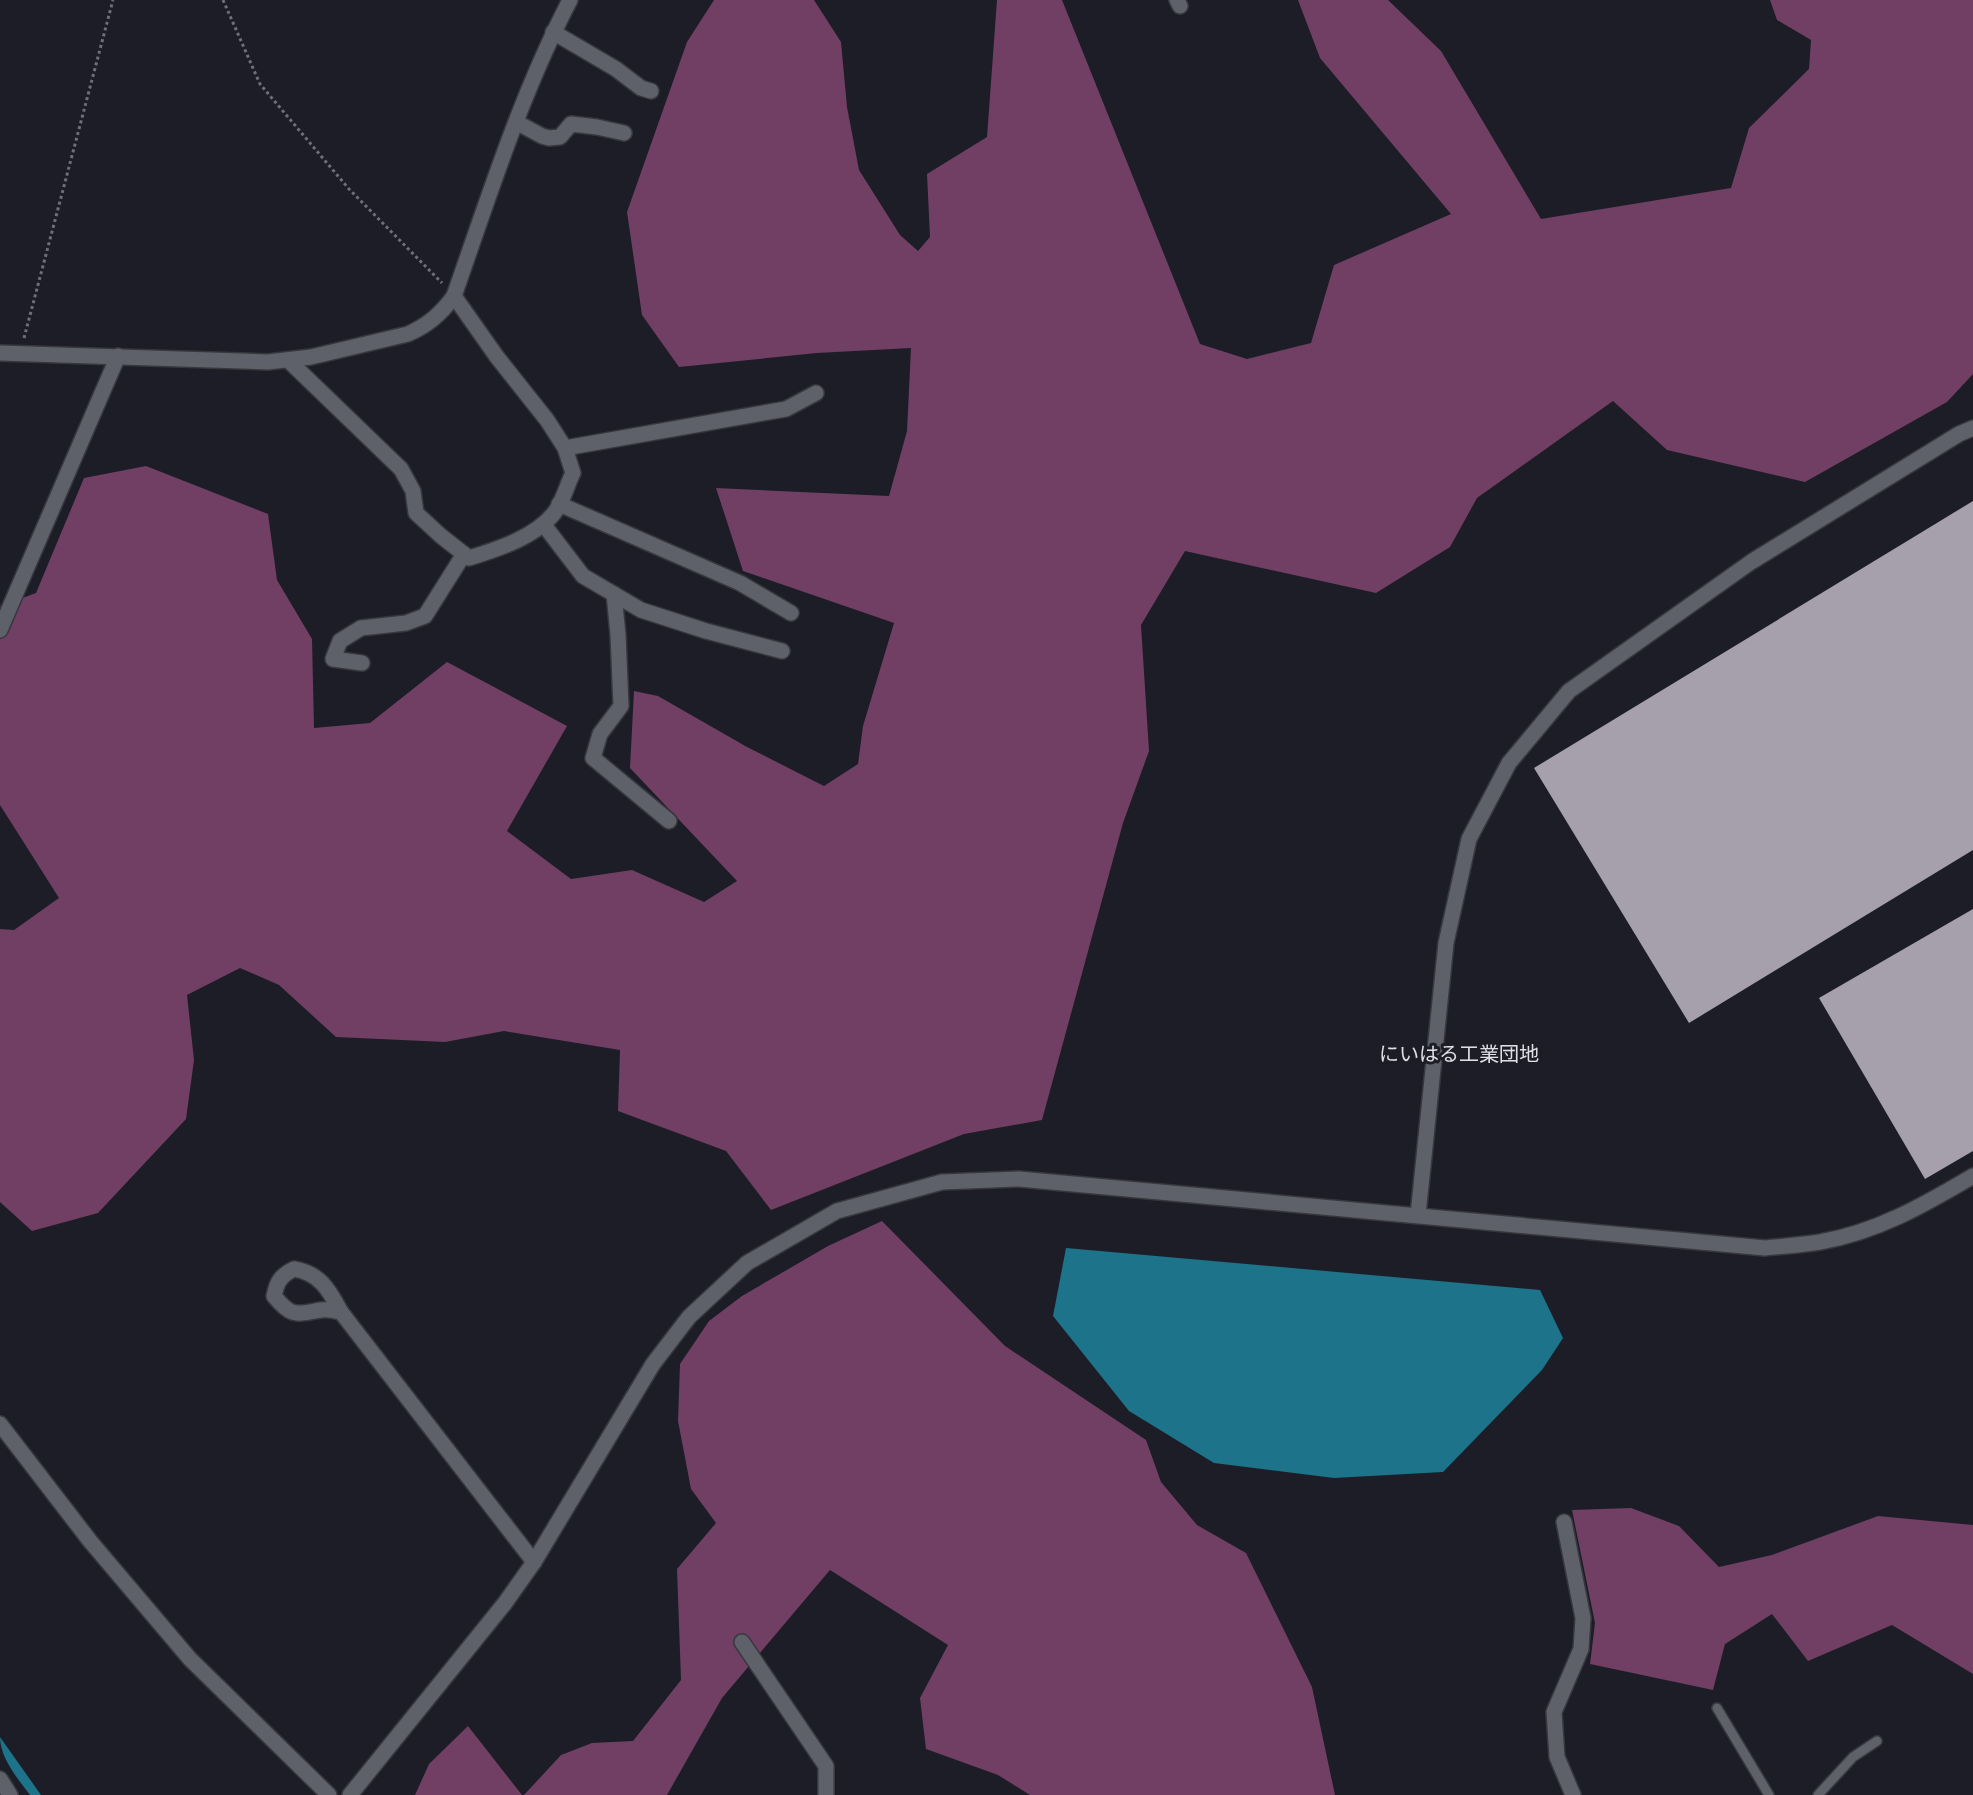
<svg xmlns="http://www.w3.org/2000/svg" width="1973" height="1795" font-family="Karla,'Noto Sans JP',sans-serif">
  <style>
    .forest { fill: #703f63 }
    .water { fill: #1d7389 }
    .building { fill: #a5a0ab }
    .lines { fill: none; stroke-linecap: round; stroke-linejoin: round }
    .service-casing { stroke: #37373e; stroke-width: 12 }
    .minor-casing { stroke: #37373e; stroke-width: 18 }
    .tertiary-casing { stroke: #37373e; stroke-width: 18 }
    .path { stroke: #6e6f77; stroke-width: 3; stroke-dasharray: 3 3; stroke-linecap: butt }
    .service { stroke: #5e606a; stroke-width: 9 }
    .minor { stroke: #5e606a; stroke-width: 15 }
    .tertiary { stroke: #5e606a; stroke-width: 15 }
    .labels { text-anchor: middle; stroke-width: 6; stroke-linejoin: round; paint-order: stroke }
    .neighbourhood-label { font-size: 20px; fill: #dfe0e6; stroke: #1c1d26 }
  </style>
  <rect width="100%" height="100%" fill="#1c1d26"/>
  <g class="forest">
    <polygon points="714,0 814,0 841,42 847,107 859,170 900,235 918,251 930,237 927,174 987,137 997,0 1062,0 1200,344 1247,359 1311,343 1334,265 1451,214 1320,58 1298,0 1388,0 1441,51 1541,219 1731,188 1749,128 1809,69 1811,40 1777,20 1770,0 1973,0 1973,374 1947,402 1805,482 1667,450 1613,401 1477,498 1450,547 1376,593 1185,551 1141,625 1149,751 1123,823 1042,1120 964,1134 771,1210 726,1151 618,1111 620,1050 504,1031 445,1042 336,1037 279,985 240,968 187,995 194,1060 186,1119 98,1213 32,1231 0,1202 0,929 14,930 59,898 0,805 0,606 36,593 84,478 146,466 268,514 277,580 312,639 314,728 370,723 447,662 567,726 507,831 571,879 632,870 704,902 737,881 630,768 634,691 658,696 747,747 824,786 858,764 863,726 894,623 743,571 716,488 889,496 907,431 911,348 817,353 679,367 642,315 627,212 687,42"/>
    <polygon points="882,1221 1005,1346 1146,1440 1161,1482 1197,1525 1246,1553 1312,1687 1335,1795 1030,1795 998,1775 926,1749 920,1698 948,1645 830,1570 722,1698 667,1795 524,1795 561,1755 592,1743 633,1741 681,1680 677,1569 716,1523 691,1489 678,1421 680,1364 709,1321 742,1296 828,1246"/>
    <polygon points="1631,1508 1679,1526 1719,1567 1772,1555 1878,1516 1973,1525 1973,1674 1892,1625 1808,1661 1772,1614 1725,1644 1713,1690 1590,1664 1595,1623 1572,1510"/>
    <polygon points="468,1726 522,1795 415,1795 429,1764"/>
  </g>
  <g class="water">
    <polygon points="1066,1248 1540,1290 1563,1338 1542,1370 1443,1472 1334,1478 1214,1463 1129,1411 1053,1316"/>
    <path d="M0,1737L41,1795H30C18,1779 0,1758 0,1737Z"/>
  </g>
  <g class="building">
    <polygon points="1973,501 1973,850 1689,1023 1534,768"/>
    <polygon points="1973,909 1973,1151 1925,1179 1819,998"/>
  </g>
  <g class="lines">
    <defs>
      <g id="service">
        <polyline points="1717,1708 1769,1795"/>
        <polyline points="1818,1795 1853,1757 1877,1741"/>
      </g>
      <g id="minor">
        <polyline points="1177,0 1180,6"/>
        <polyline points="553,32 616,69 641,88 651,91"/>
        <polyline points="516,122 542,136 549,138 560,137 571,124 597,127 624,133"/>
        <path d="M288,360L401,469L413,491L416,513L441,536L469,558C498,549 536,537 555,512C563,501 567,485 573,473L565,448L547,420L497,357L454,296"/>
        <polyline points="565,448 786,409 816,393"/>
        <polyline points="559,504 740,583 791,613"/>
        <polyline points="544,525 583,576 641,610 706,631 782,651"/>
        <polyline points="614,594 618,635 621,706 600,734 593,758 669,821"/>
        <polyline points="362,663 333,659 340,641 361,628 406,623 425,616 464,554"/>
        <path d="M294,1269C320,1273 329,1290 341,1312C335,1311 327,1309 321,1310C296,1314 292,1318 274,1296C277,1282 280,1276 294,1269Z"/>
        <polyline points="1564,1522 1583,1618 1581,1649 1554,1712 1557,1757 1573,1795"/>
        <polyline points="742,1642 826,1766 826,1795"/>
        <polyline points="0,1779 10,1795"/>
      </g>
      <g id="tertiary">
        <path d="M0,353L268,362L311,357L408,334C428,325 441,314 454,296C489,196 521,94 570,0"/>
        <polyline points="0,630 118,356"/>
        <polyline points="1418,1215 1446,943 1469,839 1509,763 1569,691 1751,562 1959,434 1973,428"/>
        <polyline points="341,1312 534,1562"/>
        <polyline points="0,1424 90,1541 190,1659 329,1795"/>
        <path d="M350,1795L505,1603L534,1562L653,1364L689,1317L747,1263L837,1211L942,1182L1019,1179L1765,1248C1783,1246 1802,1245 1820,1242C1877,1232 1924,1205 1973,1176"/>
      </g>
    </defs>
    <use href="#service" class="service-casing"/>
    <use href="#minor" class="minor-casing"/>
    <use href="#tertiary" class="tertiary-casing"/>
    <g class="path">
      <polyline points="223,0 260,84 349,189 442,283"/>
      <polyline points="24,338 113,0"/>
    </g>
    <use href="#service" class="service"/>
    <use href="#minor" class="minor"/>
    <use href="#tertiary" class="tertiary"/>
  </g>
  <g class="labels">
    <g class="neighbourhood-label">
      <text x="1459" y="1061">にいはる工業団地</text>
    </g>
  </g>
</svg>
